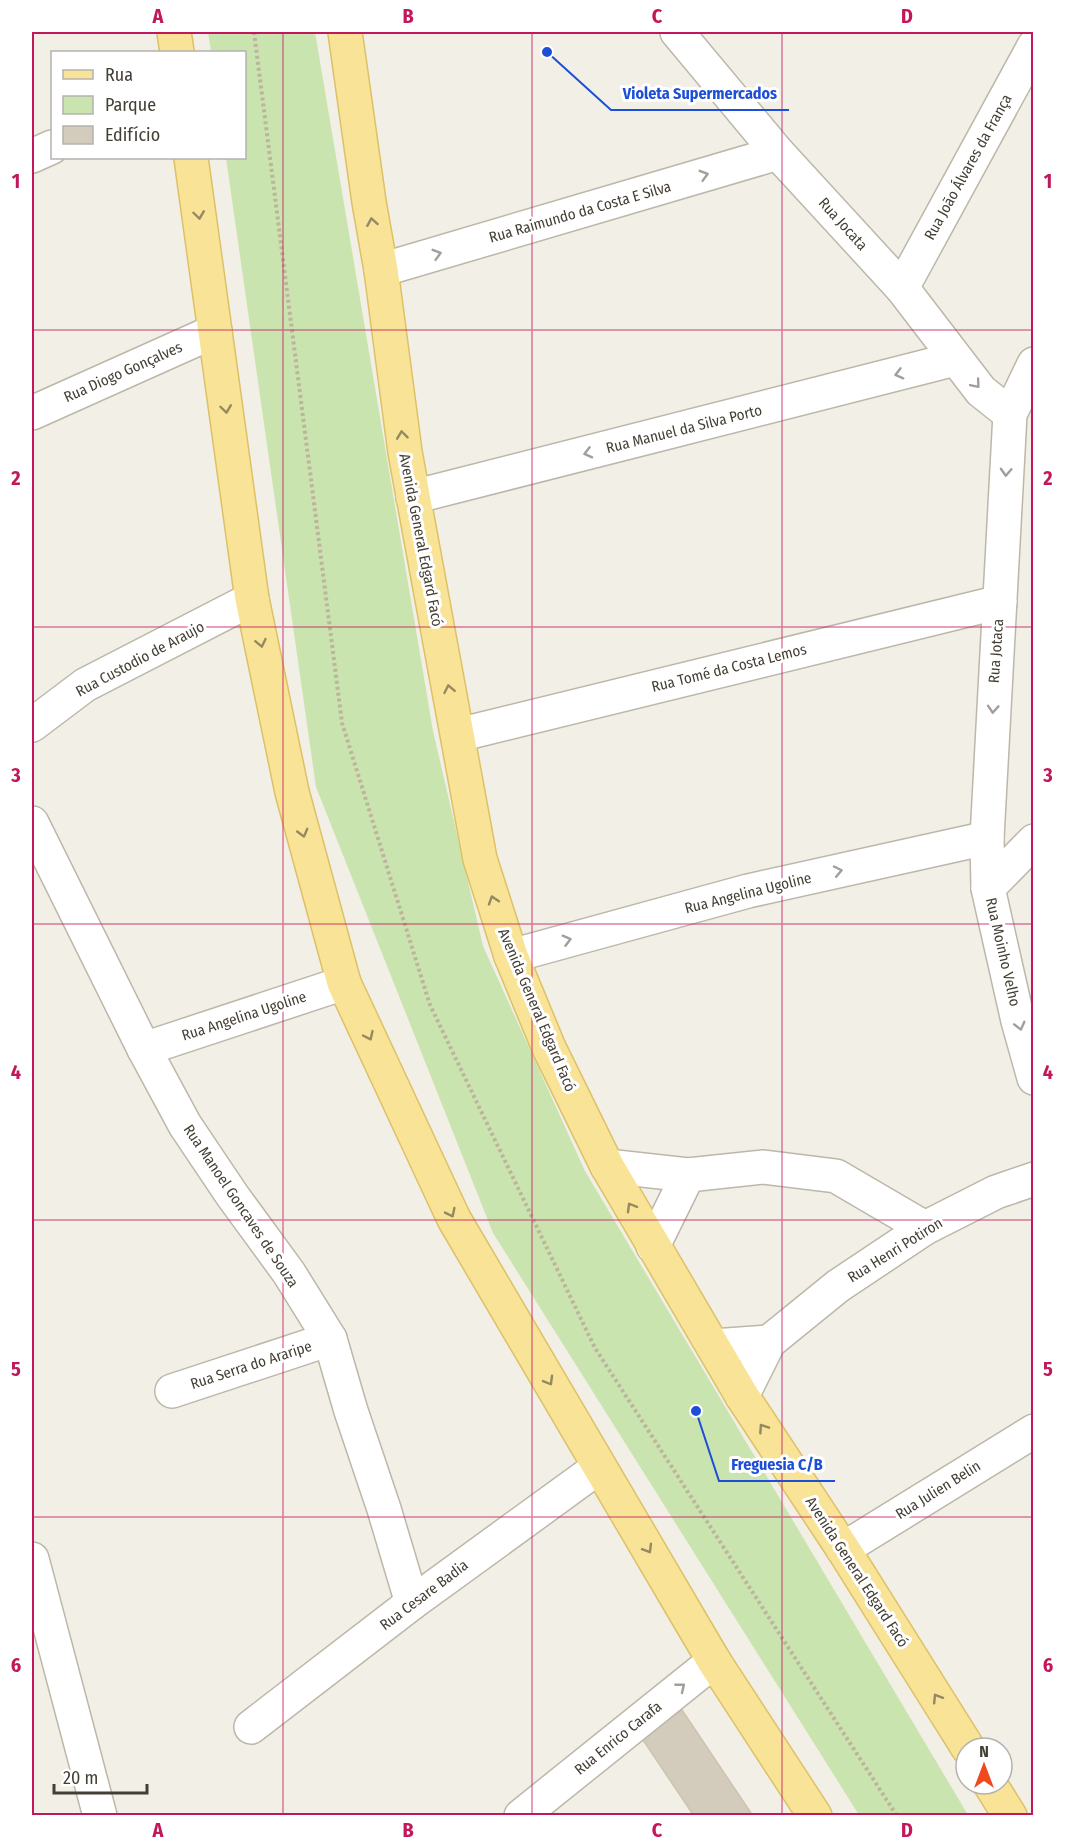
<svg xmlns="http://www.w3.org/2000/svg" width="1065" height="1847" font-family="'Fira Sans Condensed',sans-serif">
  <style>
    .green { fill: #cae4b0 }
    .building { fill: #d3cbbc; stroke: #cdc3af; stroke-width: 1.5 }
    .lines { fill: none; stroke-linecap: round; stroke-linejoin: round }
    .street-casing { stroke: #bdb7a9; stroke-width: 36 }
    .primary-casing { stroke: #ddc168; stroke-width: 36 }
    .path { stroke: #beb39b; stroke-width: 4; stroke-dasharray: 3 3; stroke-linecap: butt }
    .street { stroke: #fff; stroke-width: 33 }
    .primary { stroke: #f9e397; stroke-width: 33 }
    .oneway { stroke: #a29f9a }
    .oneway2 { stroke: #958961 }
    .grid { fill: none; stroke: #c2185b; stroke-width: 1.5; stroke-opacity: 0.55 }
    .labels { text-anchor: middle; stroke-width: 6; stroke-linejoin: round; paint-order: stroke }
    .street-label { font-size: 15px; fill: #443f35; stroke: #fff }
    .leader { fill: none; stroke: #1d4ed8; stroke-width: 2 }
    .callout-dot { fill: #1d4ed8; stroke: #fff; stroke-width: 2 }
    .callout-label { font-size: 16px; text-anchor: middle; font-weight: bold; fill: #1d4ed8; stroke: #fff; stroke-width: 6; stroke-linejoin: round; paint-order: stroke }
    .neatline { fill: none; stroke: #c2185b; stroke-width: 2 }
    .grid-label { font-size: 20px; text-anchor: middle; font-weight: bold; fill: #c2185b }
  </style>
  <rect width="100%" height="100%" fill="#f2efe6"/>
  <polygon class="green" points="208,32 315,32 433,731 483,946 585,1171 968,1815 859,1815 493,1233 316,787 226,158 244,158 244,52 211,52"/>
  <polygon class="building" points="682,1710 753,1816 689,1816 692,1813 641,1737"/>
  <g class="lines">
    <defs>
      <g id="street">
        <polyline points="677,32 778,153 902,288 981,391 1010,414"/>
        <polyline points="32,156 52,147"/>
        <polyline points="381,270 778,153"/>
        <polyline points="902,288 1034,46"/>
        <polyline points="1034,364 1010,414 987,838 988,888 1018,1021 1034,1078"/>
        <polyline points="32,413 215,331"/>
        <polyline points="413,497 955,359"/>
        <polyline points="32,725 85,685 252,599"/>
        <polyline points="458,735 1000,602"/>
        <polyline points="32,823 144,1049 185,1125 232,1195 289,1273 330,1339 351,1411 384,1509 412,1603"/>
        <polyline points="988,888 1034,841"/>
        <polyline points="511,956 748,891 987,838"/>
        <polyline points="144,1049 344,983"/>
        <polyline points="607,1166 688,1175 764,1167 836,1176 925,1228"/>
        <polyline points="653,1246 688,1175"/>
        <polyline points="713,1346 769,1342"/>
        <polyline points="172,1391 330,1339"/>
        <polyline points="742,1396 769,1342 838,1286 925,1228 996,1192 1034,1179"/>
        <polyline points="843,1549 1034,1431"/>
        <polyline points="32,1559 100,1816"/>
        <polyline points="251,1727 412,1603 599,1467"/>
        <polyline points="521,1816 714,1661"/>
      </g>
      <g id="primary">
        <polyline points="174,32 177,52"/>
        <polyline points="345,32 369,202 381,270 405,452 480,859 511,956 549,1048 607,1166 742,1396 843,1549 968,1748"/>
        <polyline points="191,158 252,599 292,792 344,983 454,1219 714,1661 815,1816"/>
        <polyline points="990,1784 1010,1816"/>
      </g>
    </defs>
    <use href="#street" class="street-casing"/>
    <use href="#primary" class="primary-casing"/>
    <polyline class="path" points="254,32 342,723 430,1005 595,1348 897,1816"/>
    <use href="#street" class="street"/>
    <use href="#primary" class="primary"/>
  </g>
  <defs><path id="oneway-chevron" d="M-2-3.5L2.5 0L-2 3.5" fill="none" stroke-width="1.6" stroke-linecap="round" stroke-linejoin="round" transform="scale(1.5)"/></defs>
  <g class="oneway">
    <use href="#oneway-chevron" transform="translate(704 175) rotate(-16)"/>
    <use href="#oneway-chevron" transform="translate(437 254) rotate(-16)"/>
    <use href="#oneway-chevron" transform="translate(899 374) rotate(165)"/>
    <use href="#oneway-chevron" transform="translate(976 384) rotate(50)"/>
    <use href="#oneway-chevron" transform="translate(588 453) rotate(166)"/>
    <use href="#oneway-chevron" transform="translate(1006 472) rotate(93)"/>
    <use href="#oneway-chevron" transform="translate(993 709) rotate(94)"/>
    <use href="#oneway-chevron" transform="translate(838 871) rotate(-12)"/>
    <use href="#oneway-chevron" transform="translate(567 940) rotate(-15)"/>
    <use href="#oneway-chevron" transform="translate(1020 1026) rotate(76)"/>
    <use href="#oneway-chevron" transform="translate(681 1687) rotate(-39)"/>
  </g>
  <g class="oneway2">
    <use href="#oneway-chevron" transform="translate(199 215) rotate(82)"/>
    <use href="#oneway-chevron" transform="translate(372 222) rotate(-100)"/>
    <use href="#oneway-chevron" transform="translate(226 409) rotate(82)"/>
    <use href="#oneway-chevron" transform="translate(402 435) rotate(-97)"/>
    <use href="#oneway-chevron" transform="translate(261 643) rotate(78)"/>
    <use href="#oneway-chevron" transform="translate(449 689) rotate(-101)"/>
    <use href="#oneway-chevron" transform="translate(303 833) rotate(75)"/>
    <use href="#oneway-chevron" transform="translate(493 900) rotate(-108)"/>
    <use href="#oneway-chevron" transform="translate(369 1036) rotate(65)"/>
    <use href="#oneway-chevron" transform="translate(631 1207) rotate(-120)"/>
    <use href="#oneway-chevron" transform="translate(451 1213) rotate(64)"/>
    <use href="#oneway-chevron" transform="translate(549 1381) rotate(60)"/>
    <use href="#oneway-chevron" transform="translate(763 1428) rotate(-124)"/>
    <use href="#oneway-chevron" transform="translate(648 1549) rotate(59)"/>
    <use href="#oneway-chevron" transform="translate(937 1698) rotate(-122)"/>
  </g>
  <path class="grid" d="M283,32V1816M532,32V1816M782,32V1816M32,330H1034M32,627H1034M32,924H1034M32,1220H1034M32,1517H1034"/>
  <g class="labels">
    <g class="street-label">
      <text transform="translate(968 167) rotate(-61)" y="5">Rua João Álvares da França</text>
      <text transform="translate(580 212) rotate(-16)" y="5">Rua Raimundo da Costa E Silva</text>
      <text transform="translate(843 224) rotate(48)" y="5">Rua Jocata</text>
      <text transform="translate(123 372) rotate(-24)" y="5">Rua Diogo Gonçalves</text>
      <text transform="translate(684 429) rotate(-14)" y="5">Rua Manuel da Silva Porto</text>
      <text transform="translate(421 540) rotate(79)" y="5">Avenida General Edgard Facó</text>
      <text transform="translate(996 651) rotate(-86)" y="5">Rua Jotaca</text>
      <text transform="translate(140 659) rotate(-28)" y="5">Rua Custodio de Araujo</text>
      <text transform="translate(729 668) rotate(-14)" y="5">Rua Tomé da Costa Lemos</text>
      <text transform="translate(748 893) rotate(-14)" y="5">Rua Angelina Ugoline</text>
      <text transform="translate(1003 952) rotate(77)" y="5">Rua Moinho Velho</text>
      <text transform="translate(537 1010) rotate(67)" y="5">Avenida General Edgard Facó</text>
      <text transform="translate(244 1016) rotate(-18)" y="5">Rua Angelina Ugoline</text>
      <text transform="translate(241 1206) rotate(56)" y="5">Rua Manoel Goncaves de Souza</text>
      <text transform="translate(895 1250) rotate(-32)" y="5">Rua Henri Potiron</text>
      <text transform="translate(251 1365) rotate(-18)" y="5">Rua Serra do Araripe</text>
      <text transform="translate(938 1490) rotate(-32)" y="5">Rua Julien Belin</text>
      <text transform="translate(857 1572) rotate(57)" y="5">Avenida General Edgard Facó</text>
      <text transform="translate(424 1595) rotate(-37)" y="5">Rua Cesare Badia</text>
      <text transform="translate(618 1738) rotate(-39)" y="5">Rua Enrico Carafa</text>
    </g>
  </g>
  <path class="leader" d="M547 52L611 110H789M696 1411L719 1481H835"/>
  <g class="callout-dot">
    <circle cx="547" cy="52" r="6"/>
    <circle cx="696" cy="1411" r="6"/>
  </g>
  <g class="callout-label">
    <text x="700" y="99">Violeta Supermercados</text>
    <text x="777" y="1470">Freguesia C/B</text>
  </g>
  <rect width="1065" height="1847" fill="none" stroke="#ffffff" stroke-width="66"/>
  <rect x="51" y="51" width="195" height="108" fill="#ffffff" stroke="#b4b2ae" stroke-width="1.5"/>
  <rect x="63" y="70" width="30" height="9" fill="#f9e397" stroke="#b4b2ae" stroke-width="1.5"/>
  <text x="105" y="81" font-size="18" fill="#443f35">Rua</text>
  <rect x="63" y="96" width="30" height="18" fill="#cae4b0" stroke="#b4b2ae" stroke-width="1.5"/>
  <text x="105" y="111" font-size="18" fill="#443f35">Parque</text>
  <rect x="63" y="126" width="30" height="18" fill="#d3cbbc" stroke="#b4b2ae" stroke-width="1.5"/>
  <text x="105" y="141" font-size="18" fill="#443f35">Edifício</text>
  <g transform="translate(984 1766)"><circle r="28" fill="#ffffff" stroke="#b4b2ae" stroke-width="1.5"/>
  <path d="M0-4.5L10 22L0 15L-10 22Z" fill="#ef4a1f"/>
  <text y="-9" font-size="16" font-weight="bold" text-anchor="middle" fill="#443f35">N</text>
  </g>
  <path d="M54 1784v9h93v-9" fill="none" stroke="#443f35" stroke-width="3"/>
  <text x="63" y="1784" font-size="18" fill="#443f35" stroke="#ffffff" stroke-width="4.5" paint-order="stroke">20 m</text>
  <rect x="33" y="33" width="999" height="1781" class="neatline"/>
  <g class="grid-label">
    <text x="158" y="23">A</text>
    <text x="408" y="23">B</text>
    <text x="657" y="23">C</text>
    <text x="907" y="23">D</text>
    <text x="16" y="188">1</text>
    <text x="1048" y="188">1</text>
    <text x="16" y="485">2</text>
    <text x="1048" y="485">2</text>
    <text x="16" y="782">3</text>
    <text x="1048" y="782">3</text>
    <text x="16" y="1079">4</text>
    <text x="1048" y="1079">4</text>
    <text x="16" y="1376">5</text>
    <text x="1048" y="1376">5</text>
    <text x="16" y="1672">6</text>
    <text x="1048" y="1672">6</text>
    <text x="158" y="1837">A</text>
    <text x="408" y="1837">B</text>
    <text x="657" y="1837">C</text>
    <text x="907" y="1837">D</text>
  </g>
</svg>
